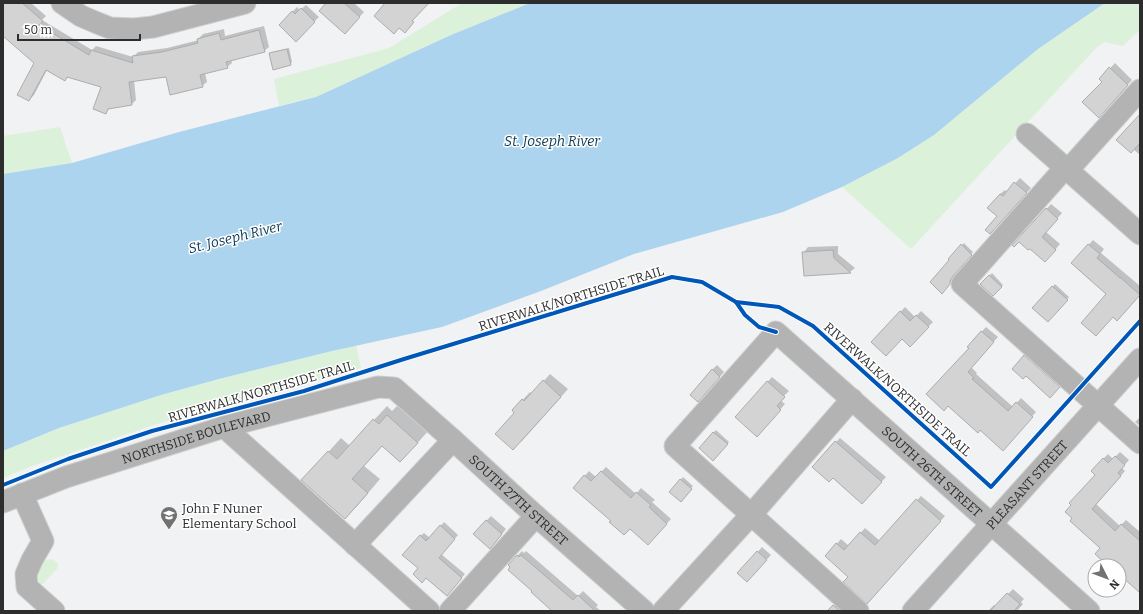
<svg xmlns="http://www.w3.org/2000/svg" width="1143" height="614" font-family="Bitter,serif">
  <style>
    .green { fill: #dcf1da }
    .water { fill: #add4ee }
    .shadow { fill: #0003 }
    .building { fill: #d3d3d3; stroke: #adadad }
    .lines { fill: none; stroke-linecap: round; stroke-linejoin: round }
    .minor-casing { stroke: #cecfd0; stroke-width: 23 }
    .minor { stroke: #b3b3b3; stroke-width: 21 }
    .cycleway-casing { stroke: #fff; stroke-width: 6 }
    .cycleway { stroke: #0057b8; stroke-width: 4 }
    .labels { text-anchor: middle; stroke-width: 3; stroke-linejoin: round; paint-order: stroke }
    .street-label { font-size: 13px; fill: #2d2d2e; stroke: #fff }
    .poi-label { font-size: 13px; fill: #2d2d2e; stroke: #fff; text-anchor: start }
    .water-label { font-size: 14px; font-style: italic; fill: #0b3851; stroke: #fff }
  </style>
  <rect width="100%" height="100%" fill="#f1f2f3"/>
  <g class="green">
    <polygon points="462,3 530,3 451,35 316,97 279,106 274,79 389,48"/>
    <polygon points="1105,3 1140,3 1140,30 1123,46 1104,42 1097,47 911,249 842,187 898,158 934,135 1038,49"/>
    <polygon points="60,127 72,163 3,174 3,136"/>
    <polygon points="356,345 361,368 313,382 239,399 166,421 32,466 3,478 3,451 59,428 161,395 219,379"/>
    <polygon points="51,559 55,561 58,564 57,569 43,584 37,584 35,572 44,561"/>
  </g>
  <polygon class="water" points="530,3 1105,3 1038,49 934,135 898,158 842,187 783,212 634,254 541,291 442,327 332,351 219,379 161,395 59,428 3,451 3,174 72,163 179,132 316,97 451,35"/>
  <g class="shadow">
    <polygon points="3,3 31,3 46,16 42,20 92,50 96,46 133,57 138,52 167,48 199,40 198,39 203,34 224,29 225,36 264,26 269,47 264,51 231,60 232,63 227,67 205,73 207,82 202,86 167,76 134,80 136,100 132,104 110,108 106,112 102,87 68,77 64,80 47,70 34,95 29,100 35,63 3,34"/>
    <polygon points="327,3 354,3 364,12 349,28"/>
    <polygon points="306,5 319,17 296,40 280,25 297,7 300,10"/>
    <polygon points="289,48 292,62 290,64 270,54 272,52"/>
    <polygon points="1115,63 1132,80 1104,112 1103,82 1100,79"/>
    <polygon points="1140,115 1140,155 1133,149"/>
    <polygon points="1020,178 1031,188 995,228 998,216 1000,194 1005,190 1007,192"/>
    <polygon points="1051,204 1062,213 1046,232 1060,244 1050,256 1030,248 1019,241 1014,245"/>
    <polygon points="1093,240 1104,249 1101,253 1140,286 1140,294 1122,315 1108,294 1072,263"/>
    <polygon points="964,243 973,252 955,273 952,278 952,281 942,292 951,260 949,259"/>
    <polygon points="838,246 838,254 855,268 850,272 805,275 804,252 808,247"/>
    <polygon points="992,273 1003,285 993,294 981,284"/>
    <polygon points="1055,284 1069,297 1048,321 1033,308"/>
    <polygon points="905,307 915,317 921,311 933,322 910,345 902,337 872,342"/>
    <polygon points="986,327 998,337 971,367 977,373 976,374 1013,407 1021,398 1036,412 1007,445 980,429 948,404 970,348 968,346"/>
    <polygon points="1028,353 1063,383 1050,396 1026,374 1014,369"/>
    <polygon points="717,365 724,372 703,396 712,370"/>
    <polygon points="550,374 568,389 521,442 516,413 513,410 530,392 532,394"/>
    <polygon points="772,377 789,391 780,400 785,404 761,431 736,417"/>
    <polygon points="401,402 430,429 413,448 383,445 364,466 380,479 358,505 345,518 303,480 341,438 350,446 387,406 392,411"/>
    <polygon points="1140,417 1140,426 1135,422"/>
    <polygon points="716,430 729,442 713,459 700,448"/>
    <polygon points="840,438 886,477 866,498 836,442"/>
    <polygon points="1120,452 1129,460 1122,468 1125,471 1096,504 1120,526 1126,520 1140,532 1140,590 1119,573 1119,566 1110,566 1101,548 1071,521 1103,459 1108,454 1113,459"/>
    <polygon points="606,467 636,494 641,488 655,500 652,502 671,519 652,539 630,528 612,521 574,488 589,471 596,477"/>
    <polygon points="683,477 693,486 681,500 671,492"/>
    <polygon points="921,496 945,516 871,598 849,577 826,556 841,539 849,546 865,528 880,541"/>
    <polygon points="491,516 506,529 495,543 474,534"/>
    <polygon points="444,522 458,535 441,554 465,574 450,591 419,568 420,536 424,533 430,538"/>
    <polygon points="762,547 771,555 752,576 739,573"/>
    <polygon points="522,551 524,553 526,551 578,596 583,591 598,605 596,607 601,611 553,611 533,591 517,556"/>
    <polygon points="1013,589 1024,599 1021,602 1023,604 1017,611 988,611 994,605 996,606"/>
    <polygon points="838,602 848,611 829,611"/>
  </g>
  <g class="building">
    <polygon points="3,3 22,3 43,21 39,25 89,55 91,50 133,63 132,56 162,52 198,43 197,39 219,33 221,40 259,30 265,52 226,62 228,68 200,75 203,87 170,95 166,77 129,82 132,105 108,109 106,114 93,109 101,87 67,77 65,81 46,70 29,101 17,95 34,63 3,36"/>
    <polygon points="326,3 344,3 360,17 345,34 319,11"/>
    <polygon points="385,3 429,3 412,21 414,22 405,33 399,28 394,34 374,16"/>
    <polygon points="301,8 315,22 296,42 279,25 292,11 295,14"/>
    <polygon points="287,49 291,65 273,70 269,53"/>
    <polygon points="1109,67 1128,85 1099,118 1082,102 1102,82 1099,79"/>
    <polygon points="1140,114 1140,143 1131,153 1116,140"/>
    <polygon points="1014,182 1027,193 990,234 985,230 997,216 987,208 1000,194 1003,196"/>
    <polygon points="1046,208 1058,219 1042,237 1056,250 1045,262 1030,249 1028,250 1019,242 1014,247 1012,245"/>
    <polygon points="961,244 972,255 953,276 950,281 950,284 942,294 930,282 949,260 948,259"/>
    <polygon points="1088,244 1100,254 1097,258 1120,278 1121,278 1140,295 1117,321 1113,317 1096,336 1081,323 1106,294 1071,263"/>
    <polygon points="833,250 834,258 851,273 804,276 802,252"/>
    <polygon points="989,275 1002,287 993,296 980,284"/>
    <polygon points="1052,286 1068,300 1048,322 1032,308"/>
    <polygon points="900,311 910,321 916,315 929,327 910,347 902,339 886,356 871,342"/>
    <polygon points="981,331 994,342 968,372 974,378 972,379 1008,411 1016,402 1033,417 1003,451 980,430 978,433 948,406 944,411 926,394 969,348 967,347"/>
    <polygon points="1024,355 1060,387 1050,398 1026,376 1023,379 1012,369"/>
    <polygon points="712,369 720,377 698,402 690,395"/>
    <polygon points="543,380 561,397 513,450 495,434 514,413 512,410 522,399 524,401"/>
    <polygon points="767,381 785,397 777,406 781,410 757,437 735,417"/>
    <polygon points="387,415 418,443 400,462 382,446 352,479 368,493 345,519 301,480 328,451 337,459 373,419 379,424"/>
    <polygon points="713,432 728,444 713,461 699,448"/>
    <polygon points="835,441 882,482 862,504 833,478 829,482 812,467"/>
    <polygon points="1115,456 1125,465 1118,473 1121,476 1092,509 1115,531 1121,524 1140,541 1140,593 1119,574 1119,566 1108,566 1095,554 1100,548 1070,521 1072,518 1065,512 1071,505 1069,503 1095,475 1091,471 1103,458 1108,463"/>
    <polygon points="601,471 631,498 636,492 651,505 649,507 667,524 648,545 630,529 624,535 609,522 611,521 573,488 584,475 591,481"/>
    <polygon points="680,479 692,489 681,502 669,492"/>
    <polygon points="916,499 941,521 867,604 843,582 848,577 825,556 836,543 844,550 860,532 875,545"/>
    <polygon points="486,520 502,534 490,549 473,534"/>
    <polygon points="440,525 455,539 439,558 462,578 447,596 426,578 422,583 413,574 418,568 402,555 420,535 426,541"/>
    <polygon points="757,551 767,560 747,582 737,573"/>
    <polygon points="517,555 519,557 521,555 573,600 578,595 595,611 552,611 531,592 532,591 508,570 510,567 508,565"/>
    <polygon points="1007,593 1020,604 1014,611 990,611"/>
    <polygon points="833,605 840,611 827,611"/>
  </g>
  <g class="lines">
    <defs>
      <g id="minor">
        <polyline points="62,3 81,16 95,22 110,28 134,29 153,27 245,3"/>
        <polyline points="1027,134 1140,234"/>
        <polyline points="1065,168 962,284 1140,443"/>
        <polyline points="1068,170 1140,90"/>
        <polyline points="224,427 429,611"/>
        <polyline points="22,494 43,541 32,560 26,574 27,587 54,611"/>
        <path id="s1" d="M3,502L66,477L224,427L378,387L394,388L453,440L536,516L644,611"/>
        <polyline points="355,545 453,440"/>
        <polyline points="450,611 536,516"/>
        <polyline points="663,611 751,515 852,399"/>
        <path id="s2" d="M858,611L675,446L776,332L1089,611"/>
        <path id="s3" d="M913,611L1140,359"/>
      </g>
    </defs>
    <use href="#minor" class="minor-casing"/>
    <use href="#minor" class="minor"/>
    <defs>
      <g id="cycleway">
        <polyline points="736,302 745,315 759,327 776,332"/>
        <polyline points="3,485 68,459 152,431 304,391 404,359 672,277 702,282 736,302 779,307 813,326 991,487 1140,321"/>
      </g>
    </defs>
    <use href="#cycleway" class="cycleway-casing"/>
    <use href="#cycleway" class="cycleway"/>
  </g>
  <defs>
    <symbol id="school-pin" viewBox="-11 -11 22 30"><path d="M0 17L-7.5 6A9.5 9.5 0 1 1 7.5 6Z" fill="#727273" stroke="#fff"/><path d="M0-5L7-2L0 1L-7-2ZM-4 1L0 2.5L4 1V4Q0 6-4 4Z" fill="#fff"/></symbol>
  </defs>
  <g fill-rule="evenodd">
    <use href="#school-pin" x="159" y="505" width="20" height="27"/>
  </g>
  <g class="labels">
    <g class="street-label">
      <text transform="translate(571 298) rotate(-17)" y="5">RIVERWALK/NORTHSIDE TRAIL</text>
      <text transform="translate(898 389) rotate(42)" y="5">RIVERWALK/NORTHSIDE TRAIL</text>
      <text transform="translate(261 391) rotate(-16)" y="5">RIVERWALK/NORTHSIDE TRAIL</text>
      <text dy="5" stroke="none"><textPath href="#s1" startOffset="204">NORTHSIDE BOULEVARD</textPath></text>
      <text dy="5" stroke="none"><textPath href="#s2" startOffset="608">SOUTH 26TH STREET</textPath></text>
      <text dy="5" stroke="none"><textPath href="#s3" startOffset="170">PLEASANT STREET</textPath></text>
      <text dy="5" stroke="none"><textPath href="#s1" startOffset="576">SOUTH 27TH STREET</textPath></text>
    </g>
    <g class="poi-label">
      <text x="182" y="513">John F Nuner<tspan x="182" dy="15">Elementary School</tspan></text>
    </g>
    <g class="water-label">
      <text x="552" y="146">St. Joseph River</text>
      <text transform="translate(235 237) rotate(-14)" y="5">St. Joseph River</text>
    </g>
  </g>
  <rect width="1143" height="614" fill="none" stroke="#2d2d2e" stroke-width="8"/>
  <g transform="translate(1107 578) rotate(132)"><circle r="19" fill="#ffffff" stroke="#ababab"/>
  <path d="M0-3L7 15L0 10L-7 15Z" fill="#727273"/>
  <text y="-6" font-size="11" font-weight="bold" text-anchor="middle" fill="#2d2d2e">N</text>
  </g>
  <path d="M18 34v6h122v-6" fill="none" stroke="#2d2d2e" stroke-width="2"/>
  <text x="24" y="34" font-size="12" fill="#2d2d2e" stroke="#ffffff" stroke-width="3" paint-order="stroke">50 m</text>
</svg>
